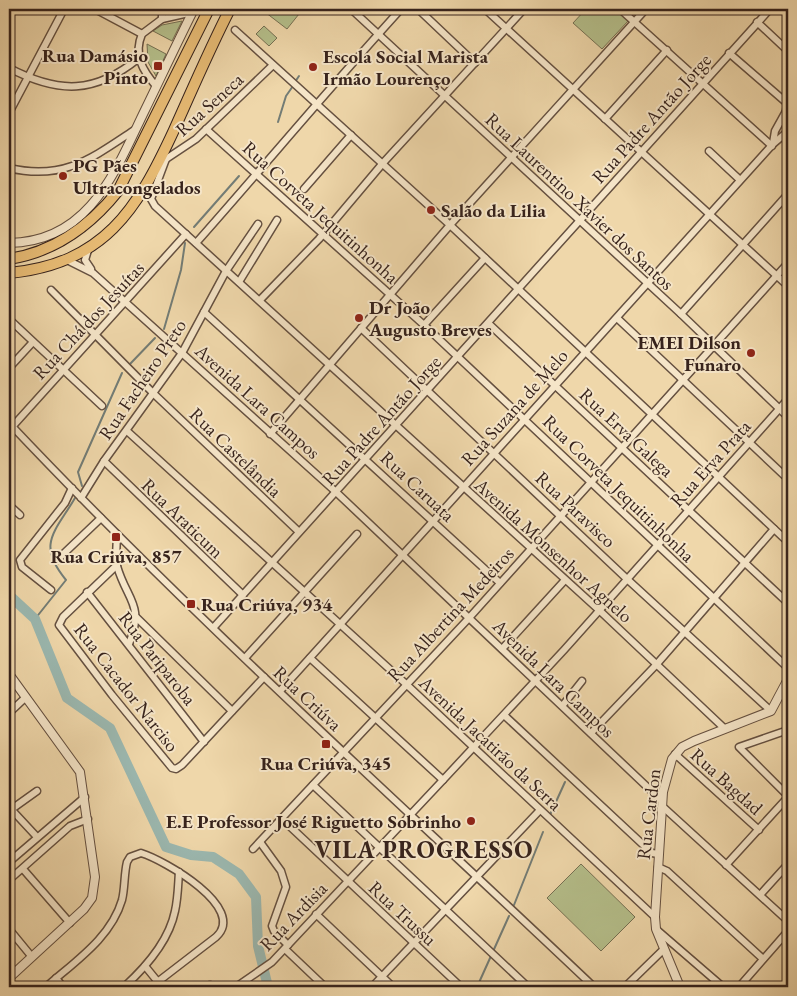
<svg xmlns="http://www.w3.org/2000/svg" width="797" height="996" font-family="'EB Garamond',serif">
  <style>
    .green { fill: #b5bf8b; stroke: #767154 }
    .lines { fill: none; stroke-linecap: round; stroke-linejoin: round }
    .stream { stroke: #737c75; stroke-width: 2 }
    .river { stroke: #9bb8b0; stroke-width: 10 }
    .minor-casing { stroke: #655040; stroke-width: 9 }
    .tertiary-casing { stroke: #655040; stroke-width: 10 }
    .primary-casing { stroke: #37231c; stroke-width: 12 }
    .minor { stroke: #f5e5c8; stroke-width: 6 }
    .tertiary { stroke: #f5e5c8; stroke-width: 8 }
    .primary { stroke: #e8bc75; stroke-width: 10 }
    .poi-dot { fill: #8f2418; stroke: #f5e5c8; stroke-width: 2 }
    .labels { text-anchor: middle; stroke-width: 4; stroke-linejoin: round; paint-order: stroke }
    .poi-label { font-size: 19px; font-weight: bold; fill: #37231c; stroke: #f5e5c8; text-anchor: start }
    .street-label { font-size: 19px; fill: #37231c; stroke: #f5e5c8 }
    .district-label { font-size: 24px; font-weight: bold; letter-spacing: 1px; fill: #37231c; stroke: #f5e5c8 }
  </style>
  <rect width="100%" height="100%" fill="#efd7aa"/>
  <filter id="stains"><feTurbulence type="fractalNoise" baseFrequency=".004" numOctaves="4"/><feColorMatrix values="0 0 0 0 .2 0 0 0 0 .09 0 0 0 0 .02 0 0 0 .5 -.17"/></filter>
  <radialGradient id="worn" r=".72"><stop offset=".6" stop-color="#630" stop-opacity="0"/><stop offset="1" stop-color="#630" stop-opacity=".3"/></radialGradient>
  <g class="green">
    <polygon points="261,9 303,9 287,29"/>
    <polygon points="586,9 615,9 628,21 602,49 573,23"/>
    <polygon points="182,21 172,41 153,31 162,25"/>
    <polygon points="264,26 277,38 269,46 256,34"/>
    <polygon points="147,44 166,54 156,76 148,62"/>
    <polygon points="581,864 635,917 601,951 547,898"/>
  </g>
  <g class="lines">
    <g class="stream">
      <polyline points="295,82 299,76"/>
      <polyline points="278,122 286,96 293,86"/>
      <polyline points="194,227 239,176"/>
      <polyline points="164,329 181,270 185,243"/>
      <polyline points="130,364 155,338"/>
      <polyline points="82,486 78,472 122,373"/>
      <path d="M35,619L66,580C36,544 55,532 75,498"/>
      <polyline points="550,815 565,782"/>
      <polyline points="514,905 543,832"/>
      <polyline points="477,987 509,916"/>
    </g>
    <polyline class="river" points="9,595 35,619 67,698 110,728 166,847 191,855 213,857 239,874 256,897 258,946 268,987"/>
    <defs>
      <g id="minor">
        <polyline points="95,9 142,34"/>
        <polyline points="351,9 681,314 788,417"/>
        <polyline points="418,9 475,63"/>
        <polyline points="485,9 788,286"/>
        <polyline points="620,9 772,146"/>
        <polyline points="162,19 162,9"/>
        <polyline points="757,22 788,51"/>
        <polyline points="235,30 450,225 788,542"/>
        <polyline points="729,53 788,104"/>
        <path d="M9,68C59,94 95,94 139,58"/>
        <path d="M156,86C143,71 133,55 142,34L162,19L193,12"/>
        <polyline points="9,113 64,9"/>
        <polyline points="605,119 667,50"/>
        <polyline points="206,129 424,325 788,668"/>
        <polyline points="773,143 775,131 785,113"/>
        <polyline points="709,151 740,180"/>
        <polyline points="163,157 166,159 196,139 273,65"/>
        <polyline points="166,159 151,199 155,206 599,610 725,729"/>
        <path d="M9,168C64,181 92,158 136,129"/>
        <polyline points="304,189 351,135"/>
        <path d="M196,243C265,165 331,86 401,9"/>
        <polyline points="89,247 85,260 91,269"/>
        <polyline points="67,260 93,273 336,492 662,801"/>
        <polyline points="239,282 277,220"/>
        <polyline points="51,290 154,394 298,531"/>
        <polyline points="260,300 319,239 383,163 524,9"/>
        <polyline points="204,312 500,583"/>
        <polyline points="681,314 788,194"/>
        <polyline points="617,318 788,479"/>
        <polyline points="9,319 102,406"/>
        <polyline points="488,323 788,603"/>
        <polyline points="424,325 485,258"/>
        <polyline points="361,328 627,579 771,711"/>
        <polyline points="9,368 33,342"/>
        <path d="M9,423C195,620 398,801 594,987"/>
        <polyline points="12,427 186,234"/>
        <polyline points="127,431 406,684 655,917"/>
        <polyline points="270,434 450,225 646,9"/>
        <polyline points="104,461 243,595"/>
        <polyline points="81,498 104,461 182,353 226,271 258,224"/>
        <polyline points="9,505 20,515"/>
        <path d="M117,534C117,544 115,557 117,566C127,601 145,604 129,644"/>
        <polyline points="57,560 101,518"/>
        <polyline points="117,565 63,617 59,625 112,695 172,768 176,769 182,765 264,677"/>
        <polyline points="51,590 22,567 20,560 65,503 72,488"/>
        <polyline points="87,592 204,742"/>
        <polyline points="136,617 232,711"/>
        <polyline points="214,627 770,9"/>
        <polyline points="502,649 565,580"/>
        <polyline points="245,658 357,534"/>
        <polyline points="310,658 443,780"/>
        <polyline points="280,691 773,144 787,132"/>
        <polyline points="563,705 582,681"/>
        <polyline points="9,713 26,697"/>
        <polyline points="504,715 652,853 658,854"/>
        <polyline points="788,730 739,747 788,796"/>
        <polyline points="591,733 656,665 774,529"/>
        <polyline points="675,754 759,830"/>
        <polyline points="313,785 528,987"/>
        <polyline points="662,806 788,921"/>
        <polyline points="11,809 37,837"/>
        <polyline points="9,811 37,791"/>
        <polyline points="282,819 461,987"/>
        <polyline points="260,842 281,871 286,887 272,926 274,931 288,945"/>
        <polyline points="253,849 469,618 788,263"/>
        <polyline points="9,862 85,797"/>
        <polyline points="726,865 788,797"/>
        <polyline points="658,867 667,871 763,959"/>
        <polyline points="23,869 70,923"/>
        <polyline points="9,880 70,826 88,819"/>
        <polyline points="760,895 788,864"/>
        <polyline points="316,914 393,987"/>
        <polyline points="9,929 32,957"/>
        <polyline points="657,930 723,987"/>
        <polyline points="285,949 325,987"/>
        <polyline points="145,966 158,982"/>
        <polyline points="56,978 63,987"/>
        <polyline points="210,985 212,987"/>
        <path d="M46,987C74,962 111,938 122,900C125,888 124,874 127,862L130,857L141,853C164,860 248,908 216,937L151,987"/>
        <path d="M124,987C146,967 169,941 175,911C178,898 178,885 179,872"/>
        <polyline points="236,987 272,962 443,780 564,650 788,399"/>
        <polyline points="372,987 540,810"/>
        <polyline points="625,987 664,949"/>
        <polyline points="739,987 788,931"/>
      </g>
      <g id="tertiary">
        <polyline points="788,102 785,119 788,134"/>
        <path d="M9,243C89,242 115,172 144,112C161,77 177,43 194,9"/>
        <polyline points="9,674 80,772 95,877 92,898 84,909 9,978"/>
        <polyline points="680,987 656,929 655,917 663,792 672,759 682,747 694,741 771,711 788,679"/>
      </g>
      <g id="primary">
        <path d="M9,259C54,252 90,226 118,191L209,9"/>
        <path d="M9,273C104,264 137,210 174,130C192,90 210,48 230,9"/>
      </g>
    </defs>
    <use href="#minor" class="minor-casing"/>
    <use href="#tertiary" class="tertiary-casing"/>
    <use href="#primary" class="primary-casing"/>
    <use href="#minor" class="minor"/>
    <use href="#tertiary" class="tertiary"/>
    <use href="#primary" class="primary"/>
  </g>
  <g class="poi-dot">
    <rect x="153" y="61" width="10" height="10" rx="2.5"/>
    <circle cx="313" cy="67" r="5"/>
    <circle cx="63" cy="176" r="5"/>
    <circle cx="431" cy="210" r="5"/>
    <circle cx="359" cy="318" r="5"/>
    <circle cx="751" cy="353" r="5"/>
    <rect x="111" y="532" width="10" height="10" rx="2.5"/>
    <rect x="186" y="599" width="10" height="10" rx="2.5"/>
    <rect x="321" y="739" width="10" height="10" rx="2.5"/>
    <circle cx="471" cy="821" r="5"/>
  </g>
  <g class="labels">
    <g class="poi-label">
      <text x="148" y="62" text-anchor="end">Rua Damásio<tspan x="148" dy="22">Pinto</tspan></text>
      <text x="323" y="63">Escola Social Marista<tspan x="323" dy="22">Irmão Lourenço</tspan></text>
      <text x="73" y="172">PG Pães<tspan x="73" dy="22">Ultracongelados</tspan></text>
      <text x="441" y="217">Salão da Lilia</text>
      <text x="369" y="314">Dr João<tspan x="369" dy="22">Augusto Breves</tspan></text>
      <text x="741" y="349" text-anchor="end">EMEI Dilson<tspan x="741" dy="22">Funaro</tspan></text>
      <text x="116" y="563" text-anchor="middle">Rua Criúva, 857</text>
      <text x="201" y="611">Rua Criúva, 934</text>
      <text x="326" y="770" text-anchor="middle">Rua Criúva, 345</text>
      <text x="461" y="828" text-anchor="end">E.E Professor José Riguetto Sobrinho</text>
    </g>
    <g class="street-label">
      <text transform="translate(209 104) rotate(-42)" y="7">Rua Seneca</text>
      <text transform="translate(651 118) rotate(-48)" y="7">Rua Padre Antão Jorge</text>
      <text transform="translate(580 201) rotate(43)" y="7">Rua Laurentino Xavier dos Santos</text>
      <text transform="translate(321 212) rotate(42)" y="7">Rua Corveta Jequitinhonha</text>
      <text transform="translate(88 320) rotate(-47)" y="7">Rua Chá dos Jesuítas</text>
      <text transform="translate(142 379) rotate(-56)" y="7">Rua Facheiro Preto</text>
      <text transform="translate(258 401) rotate(42)" y="7">Avenida Lara Campos</text>
      <text transform="translate(514 407) rotate(-48)" y="7">Rua Suzana de Melo</text>
      <text transform="translate(381 420) rotate(-48)" y="7">Rua Padre Antão Jorge</text>
      <text transform="translate(627 432) rotate(43)" y="7">Rua Erva Galega</text>
      <text transform="translate(236 452) rotate(44)" y="7">Rua Castelândia</text>
      <text transform="translate(710 463) rotate(-48)" y="7">Rua Erva Prata</text>
      <text transform="translate(418 486) rotate(43)" y="7">Rua Caruata</text>
      <text transform="translate(619 488) rotate(44)" y="7">Rua Corveta Jequitinhonha</text>
      <text transform="translate(576 509) rotate(43)" y="7">Rua Paravisco</text>
      <text transform="translate(183 518) rotate(44)" y="7">Rua Araticum</text>
      <text transform="translate(554 550) rotate(42)" y="7">Avenida Monsenhor Agnelo</text>
      <text transform="translate(450 614) rotate(-47)" y="7">Rua Albertina Medeiros</text>
      <text transform="translate(158 658) rotate(52)" y="7">Rua Pariparoba</text>
      <text transform="translate(554 678) rotate(44)" y="7">Avenida Lara Campos</text>
      <text transform="translate(127 687) rotate(52)" y="7">Rua Cacador Narciso</text>
      <text transform="translate(308 698) rotate(43)" y="7">Rua Criúva</text>
      <text transform="translate(491 743) rotate(43)" y="7">Avenida Jacatirão da Serra</text>
      <text transform="translate(727 781) rotate(42)" y="7">Rua Bagdad</text>
      <text transform="translate(648 814) rotate(-83)" y="7">Rua Cardon</text>
      <text transform="translate(403 913) rotate(43)" y="7">Rua Trussu</text>
      <text transform="translate(293 916) rotate(-46)" y="7">Rua Ardisia</text>
    </g>
    <g class="district-label">
      <text x="424" y="858">VILA PROGRESSO</text>
    </g>
  </g>
  <rect width="797" height="996" fill="none" stroke="#efd7aa" stroke-width="30"/>
  <rect x="10" y="10" width="777" height="976" fill="none" stroke="#37231c" stroke-width="2.5"/>
  <rect x="15" y="15" width="767" height="966" fill="none" stroke="#37231c"/>
  <rect width="100%" height="100%" filter="url(#stains)"/>
  <rect width="100%" height="100%" fill="url(#worn)"/>
</svg>
